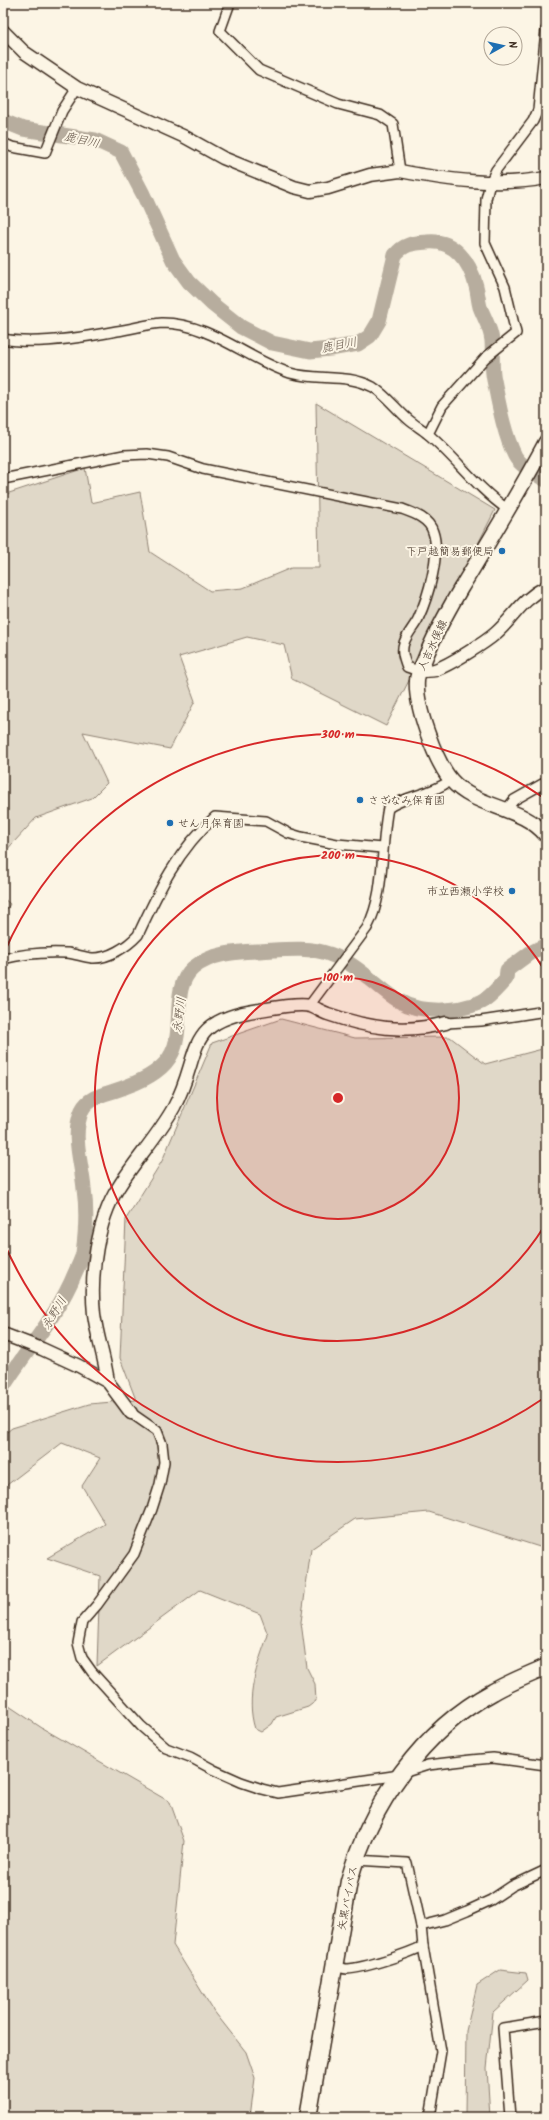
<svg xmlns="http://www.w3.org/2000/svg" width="549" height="2120" font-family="Kalam,'Klee One',sans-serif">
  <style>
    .green { fill: #e0d8c8; stroke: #8e8173 }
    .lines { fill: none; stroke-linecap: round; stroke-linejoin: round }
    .river { stroke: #b7ad9e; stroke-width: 15 }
    .street-casing { stroke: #3b2a1e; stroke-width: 12 }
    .secondary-casing { stroke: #3b2a1e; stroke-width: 15 }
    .primary-casing { stroke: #3b2a1e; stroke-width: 17 }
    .highway-casing { stroke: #3b2a1e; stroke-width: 19 }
    .street { stroke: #fcf5e5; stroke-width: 9 }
    .secondary { stroke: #fcf5e5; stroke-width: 12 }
    .primary { stroke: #fcf5e5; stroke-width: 14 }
    .highway { stroke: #fcf5e5; stroke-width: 16 }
    .ring { fill: none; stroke: #d62828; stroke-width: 2 }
    .poi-dot { fill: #1f6fb2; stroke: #fcf5e5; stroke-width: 1.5 }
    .labels { text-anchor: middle; stroke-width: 4; stroke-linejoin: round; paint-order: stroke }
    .poi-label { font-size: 11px; fill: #3b2a1e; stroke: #fcf5e5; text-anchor: end }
    .street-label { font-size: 11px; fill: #3b2a1e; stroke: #fcf5e5 }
    .water-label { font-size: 12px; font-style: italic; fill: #605144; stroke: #fcf5e5 }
    .centre { fill: #d62828; stroke: #fcf5e5; stroke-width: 2 }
    .ring-label { font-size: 12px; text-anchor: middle; font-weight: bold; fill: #d62828; stroke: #fcf5e5; stroke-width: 4; stroke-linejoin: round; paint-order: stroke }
  </style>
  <rect width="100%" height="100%" fill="#fcf5e5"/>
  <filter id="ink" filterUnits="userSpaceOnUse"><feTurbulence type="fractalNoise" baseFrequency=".025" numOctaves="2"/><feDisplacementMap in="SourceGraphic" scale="8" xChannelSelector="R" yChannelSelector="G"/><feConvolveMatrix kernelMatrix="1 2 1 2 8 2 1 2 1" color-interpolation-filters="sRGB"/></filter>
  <g filter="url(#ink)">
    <g class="green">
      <polygon points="316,403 495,510 386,726 292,679 284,645 247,637 179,657 195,701 170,749 83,732 107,783 92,798 36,818 3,854 3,495 85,468 91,503 140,492 150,552 210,591 243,588 291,568 319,568"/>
      <polygon points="3,898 10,904 3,915"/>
      <path d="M281,1019L355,1038L450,1037L485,1064L546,1048V1549L429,1512L355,1519L311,1549L301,1622L307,1668L315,1684L316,1701L308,1707L276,1717L272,1724L261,1732L255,1729C245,1697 257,1665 268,1635L260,1614L200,1590L97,1666L100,1576L47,1558L105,1524L82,1486L100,1458L62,1443L3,1488V1435L12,1428L89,1404L136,1400L120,1358L126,1219L162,1161L212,1043Z"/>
      <polygon points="3,1702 42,1728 170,1802 184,1841 173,1945 213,2010 246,2052 255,2078 250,2117 3,2117"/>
      <polygon points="500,1970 526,1973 528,1980 493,2012 487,2068 490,2117 465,2117 466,2031 477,1985"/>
    </g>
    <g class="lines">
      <g class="river">
        <path d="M3,121L23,129L95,140L121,152L143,194L173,260L189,282L212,304L241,327L272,343L310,351L330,349L358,344L370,336L379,321L395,255C404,244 413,243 427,242C454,239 470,262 476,286C478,293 478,300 480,307C484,318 491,328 492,341C493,354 491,368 494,380C499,405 504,434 515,456C521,467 536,474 546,480"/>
        <path d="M3,1387C27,1349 58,1315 75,1273C78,1266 82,1259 83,1253C86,1232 87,1210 84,1189C82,1163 71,1136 82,1110C90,1094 110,1094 125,1087C142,1081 164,1070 172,1053C185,1028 170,988 193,968C211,953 235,952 257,951C280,950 308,946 329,954C357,963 375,986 399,1001C421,1014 458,1012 481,1002C490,998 499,986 506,979L507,970L530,953L546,945"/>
      </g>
      <defs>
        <g id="street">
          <polyline points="230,3 220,31 259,70 338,104 380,115 393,124 400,171"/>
          <polyline points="3,143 12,147 45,153 62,111 77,88"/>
          <path d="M3,339C34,345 86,337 117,331C132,329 147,324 162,323C211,323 246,359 290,373C317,381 347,373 373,387C386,395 397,410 409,420C415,425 422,429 428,434"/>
          <path d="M3,479L124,455L147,454L168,457L203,469L402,509C413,513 429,518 433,532C441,555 428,597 418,619C414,627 407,634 404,643C401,651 404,659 407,667L419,671"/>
          <path d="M507,509C477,488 456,458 428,434L442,406L485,358L516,333L505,287L485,243L486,199L490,183L496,170L533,121L538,110L546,30"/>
          <polyline points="506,810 514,800 546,782"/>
          <path d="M3,959C25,953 45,952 67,953C76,954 83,957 92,958C108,959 127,947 138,935C158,892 178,849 215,817L266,821L288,833L301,837L337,844L382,848"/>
          <path d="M309,1006L367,928C386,892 380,847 388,808C407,795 431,795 451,780"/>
          <polyline points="446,1023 481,1021 546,1011"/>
          <polyline points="131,1413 157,1431 162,1444 164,1462 160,1484 152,1509 134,1554 97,1605 82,1622 78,1643 82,1658 92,1672 141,1726 166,1748 190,1757 214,1770 241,1782 262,1789 278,1793 393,1776 428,1765 471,1760 493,1758 546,1765"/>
          <polyline points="355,1860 407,1863 421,1926"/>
          <polyline points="423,1946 441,2051 430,2117"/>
          <path d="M335,1967C339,1967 343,1969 347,1969C364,1968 408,1954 423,1946L421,1926L445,1920L467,1911L491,1900L512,1886L546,1870"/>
          <polyline points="510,2117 503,2028 546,2021"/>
        </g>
        <g id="secondary">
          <path d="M3,31L24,52L77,88L185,137L223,158L294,187L310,191L328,188L370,175L400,171C448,180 498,187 546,178"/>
          <path d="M419,671C424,671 430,671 435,670C449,665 485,643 496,633C515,616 521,600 546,587"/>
          <polyline points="3,1334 42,1349 79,1366 108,1382 131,1413"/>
          <path d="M108,1382C105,1359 97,1337 94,1314C90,1275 97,1221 118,1188C135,1160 158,1136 174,1107C203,1053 181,1021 260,1010C272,1008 299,1003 310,1006C316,1008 322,1012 328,1014C368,1028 404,1034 446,1023"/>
        </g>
        <path id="primary" d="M546,442C520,491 490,540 461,588C447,612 434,635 424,661C421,667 417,674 417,681C415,705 435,761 451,780C476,809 521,805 546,835"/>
        <path id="highway" d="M308,2117L349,1881C370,1805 422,1730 493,1692C510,1682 529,1675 546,1667"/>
      </defs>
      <use href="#street" class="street-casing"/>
      <use href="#secondary" class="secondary-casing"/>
      <use href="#primary" class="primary-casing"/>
      <use href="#highway" class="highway-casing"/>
      <use href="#street" class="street"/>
      <use href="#secondary" class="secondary"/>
      <use href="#primary" class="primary"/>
      <use href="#highway" class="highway"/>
    </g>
  </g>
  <circle cx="338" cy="1098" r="121" fill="#d62828" fill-opacity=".12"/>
  <g class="ring">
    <circle cx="338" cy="1098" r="121"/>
    <path d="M545 1225A243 243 0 1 1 545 971"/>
    <path d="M544 1398A364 364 0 0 1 4 1243M4 953A364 364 0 0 1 544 798"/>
  </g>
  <g class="poi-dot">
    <circle cx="502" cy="551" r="4"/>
    <circle cx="360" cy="800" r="4"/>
    <circle cx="170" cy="823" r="4"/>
    <circle cx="512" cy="891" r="4"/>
  </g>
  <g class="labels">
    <g class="poi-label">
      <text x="494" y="555">下戸越簡易郵便局</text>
      <text x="368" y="804" text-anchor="start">さざなみ保育園</text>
      <text x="178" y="827" text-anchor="start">せん月保育園</text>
      <text x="504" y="895">市立西瀬小学校</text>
    </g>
    <g class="street-label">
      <text transform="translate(432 645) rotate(-65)" y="4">人吉水俣線</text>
      <text transform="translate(347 1898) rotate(-79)" y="4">矢黒バイパス</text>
    </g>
    <g class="water-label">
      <text transform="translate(82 140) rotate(13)" y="4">鹿目川</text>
      <text transform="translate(339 345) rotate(-11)" y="4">鹿目川</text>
      <text transform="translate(179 1015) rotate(-82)" y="4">永野川</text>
      <text transform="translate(54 1313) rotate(-59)" y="4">永野川</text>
    </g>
  </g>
  <circle cx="338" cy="1098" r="6" class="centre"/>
  <g class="ring-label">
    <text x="338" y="738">300 m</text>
    <text x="338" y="859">200 m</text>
    <text x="338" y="981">100 m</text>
  </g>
  <rect width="549" height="2120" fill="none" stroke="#fcf5e5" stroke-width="16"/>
  <rect x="8" y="8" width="533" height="2104" fill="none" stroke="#3b2a1e" stroke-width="1.5" filter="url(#ink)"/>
  <g transform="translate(503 46) rotate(82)"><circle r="19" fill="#fcf5e5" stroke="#afa495"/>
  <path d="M0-3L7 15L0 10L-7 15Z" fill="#1f6fb2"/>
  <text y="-6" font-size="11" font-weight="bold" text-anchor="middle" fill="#3b2a1e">N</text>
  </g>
</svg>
